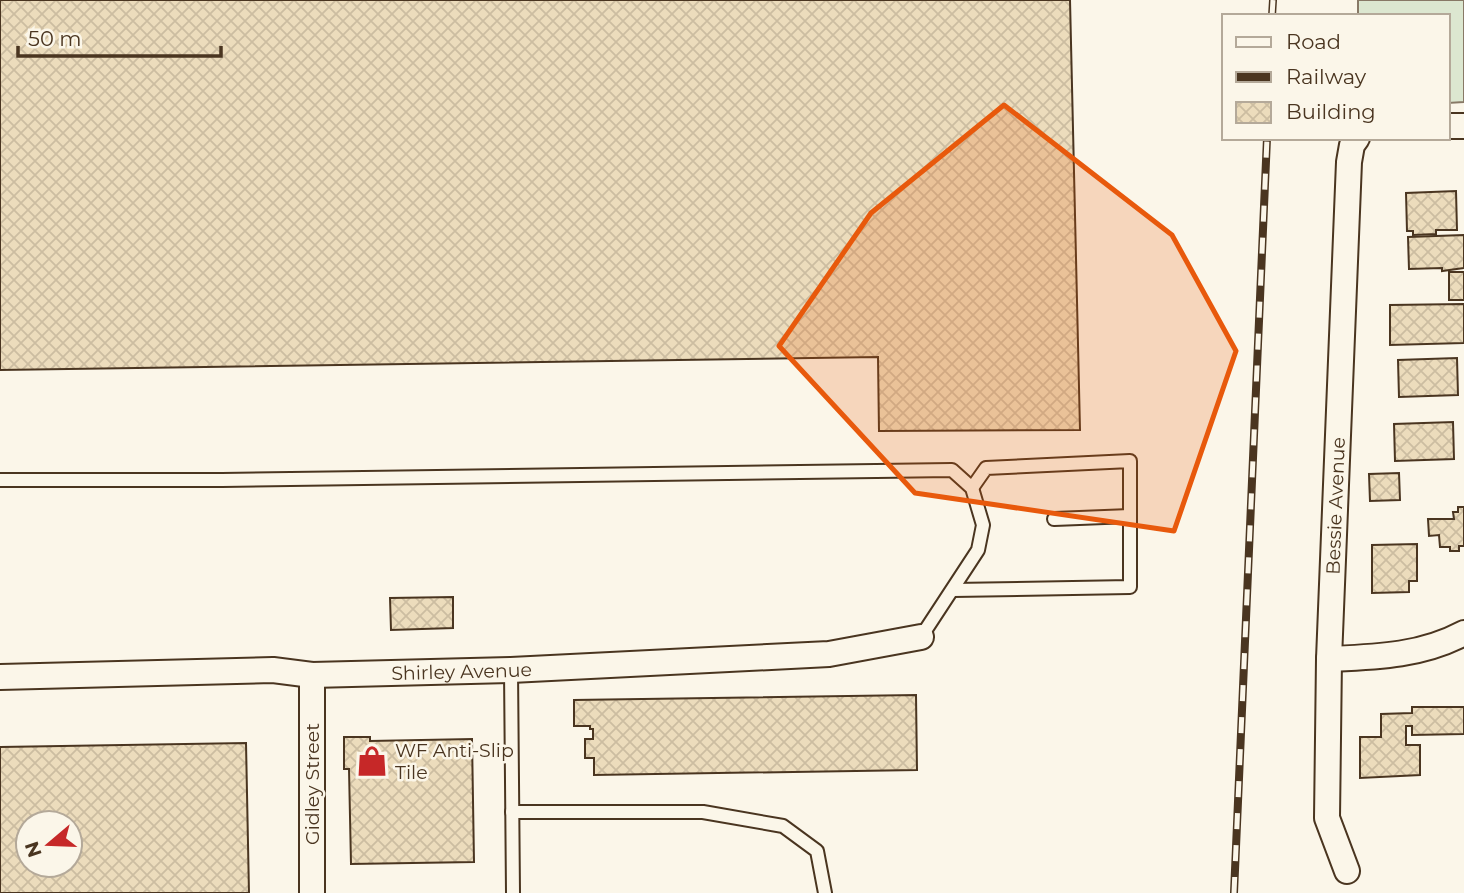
<svg xmlns="http://www.w3.org/2000/svg" width="1464" height="893" font-family="Montserrat,sans-serif">
  <style>
    .green { fill: #dce7d0; stroke: #887966; stroke-width: 2 }
    .building { fill: url(#building-cross-hatch); stroke: #4a3520; stroke-width: 2; fill-rule: evenodd }
    .lines { fill: none; stroke-linecap: round; stroke-linejoin: round }
    .lane-casing { stroke: #4a3520; stroke-width: 16 }
    .street-casing { stroke: #4a3520; stroke-width: 28 }
    .lane { stroke: #fbf6e9; stroke-width: 12 }
    .street { stroke: #fbf6e9; stroke-width: 24 }
    .rail-casing { stroke: #4a3520; stroke-width: 8 }
    .rail { stroke: #fbf6e9; stroke-width: 5; stroke-dasharray: 16; stroke-linecap: butt }
    .marked { fill: #e8590c; fill-opacity: 0.2; stroke: #e8590c; stroke-width: 5; stroke-linejoin: round }
    .labels { text-anchor: middle; stroke-width: 5; stroke-linejoin: round; paint-order: stroke }
    .street-label { font-size: 19px; fill: #4a3520; stroke: #fbf6e9 }
    .poi-label { font-size: 19px; fill: #4a3520; stroke: #fbf6e9; text-anchor: start }
  </style>
  <defs>
    <pattern id="building-cross-hatch" width="8" height="8" patternUnits="userSpaceOnUse" patternTransform="scale(1.75)"><rect width="8" height="8" fill="#ecdcbc"/><path d="M0 0l8 8M0 8l8-8" fill="none" stroke="#ccbda1"/></pattern>
  </defs>
  <rect width="100%" height="100%" fill="#fbf6e9"/>
  <polygon class="green" points="1358,0 1464,0 1464,102 1448,103 1448,16 1358,16"/>
  <g class="building">
    <polygon points="0,0 1070,0 1080,430 879,431 878,357 0,370"/>
    <polygon points="1456,191 1457,230 1436,230 1436,234 1413,235 1413,231 1407,231 1406,193"/>
    <polygon points="1464,235 1464,268 1442,271 1442,268 1409,269 1408,237"/>
    <rect x="1449" y="272" width="15" height="28"/>
    <polygon points="1464,304 1464,343 1390,345 1390,305"/>
    <polygon points="1457,358 1458,395 1399,397 1398,360"/>
    <polygon points="1453,422 1454,459 1395,461 1394,424"/>
    <polygon points="1399,473 1400,500 1370,501 1369,474"/>
    <polygon points="1458,507 1464,507 1464,546 1459,546 1459,551 1450,551 1450,547 1440,547 1439,535 1429,536 1428,519 1454,519 1453,512 1458,512"/>
    <polygon points="1417,544 1417,581 1409,581 1409,592 1372,593 1372,545"/>
    <polygon points="453,597 453,628 391,630 390,598"/>
    <polygon points="916,695 917,770 594,775 594,758 585,758 585,739 593,739 593,729 590,729 590,726 574,726 574,700"/>
    <polygon points="1412,707 1464,707 1464,734 1412,735 1412,726 1406,726 1406,745 1420,745 1420,775 1360,778 1360,737 1381,737 1381,714 1412,713"/>
    <polygon points="344,737 370,737 370,741 472,739 474,862 351,864 349,769 344,769"/>
    <path d="M246,743L249,893H0V747ZM28,823H70V865H28Z"/>
  </g>
  <g class="lines">
    <defs>
      <g id="lane">
        <polyline points="0,480 222,480 952,470 972,488 983,525 978,550 921,637"/>
        <polyline points="1054,519 1130,516"/>
        <polyline points="953,590 1130,587 1130,461 986,468 972,488"/>
        <polyline points="511,670 513,893"/>
        <polyline points="512,812 703,812 783,826 817,851 825,893"/>
      </g>
      <g id="street">
        <polyline points="1448,126 1464,126"/>
        <path d="M1329,659C1376,657 1421,656 1464,633"/>
        <polyline points="312,675 312,893"/>
        <path id="s1" d="M0,677L273,670L312,675L511,670L829,654L921,637"/>
        <path id="s2" d="M1347,871L1327,818L1329,659L1349,162L1352,145L1357,138"/>
      </g>
    </defs>
    <use href="#lane" class="lane-casing"/>
    <use href="#street" class="street-casing"/>
    <use href="#lane" class="lane"/>
    <use href="#street" class="street"/>
    <defs>
      <g id="rail">
        <polyline points="1272,16 1273,0"/>
        <polyline points="1234,893 1267,138"/>
      </g>
    </defs>
    <use href="#rail" class="rail-casing"/>
    <use href="#rail" class="rail"/>
  </g>
  <path class="marked" d="M1004,105L1172,235L1236,351L1174,531L915,493L779,346L871,213Z"/>
  <defs>
    <symbol id="shop-bare" viewBox="-9 -9 18 18"><path d="M-5-2.5h2.3a2.7 3.5 0 0 1 5.4 0H5L5.5 6h-11ZM-1.5-2.5h3a1.5 2.3 0 0 0-3 0Z" fill="#c62828" stroke="#fbf6e9" stroke-width="2.5" paint-order="stroke"/></symbol>
  </defs>
  <g fill-rule="evenodd">
    <use href="#shop-bare" x="350" y="739" width="44" height="44"/>
  </g>
  <g class="labels">
    <g class="street-label">
      <text dy="7" stroke="none"><textPath href="#s2" startOffset="369">Bessie Avenue</textPath></text>
      <text dy="7" stroke="none"><textPath href="#s1" startOffset="462">Shirley Avenue</textPath></text>
      <text transform="translate(312 784) rotate(-90)" y="7">Gidley Street</text>
    </g>
    <g class="poi-label">
      <text x="395" y="757">WF Anti-Slip<tspan x="395" dy="22">Tile</tspan></text>
    </g>
  </g>
  <rect x="1222" y="14" width="228" height="126" fill="#fbf6e9" stroke="#b4a999" stroke-width="2"/>
  <rect x="1236" y="37" width="35" height="10" fill="#fbf6e9" stroke="#b4a999" stroke-width="2"/>
  <text x="1286" y="49" font-size="21" fill="#4a3520">Road</text>
  <rect x="1236" y="72" width="35" height="10" fill="#4a3520" stroke="#b4a999" stroke-width="2"/>
  <text x="1286" y="84" font-size="21" fill="#4a3520">Railway</text>
  <rect x="1236" y="102" width="35" height="21" fill="url(#building-cross-hatch)" stroke="#b4a999" stroke-width="2"/>
  <text x="1286" y="119" font-size="21" fill="#4a3520">Building</text>
  <g transform="translate(49 844) rotate(251)"><circle r="33" fill="#fbf6e9" stroke="#b4a999" stroke-width="2"/>
  <path d="M0-5L12 26L0 18L-12 26Z" fill="#c62828"/>
  <text y="-10" font-size="19" font-weight="bold" text-anchor="middle" fill="#4a3520">N</text>
  </g>
  <path d="M18 46v10h203v-10" fill="none" stroke="#4a3520" stroke-width="3.5"/>
  <text x="28" y="46" font-size="21" fill="#4a3520" stroke="#fbf6e9" stroke-width="5" paint-order="stroke">50 m</text>
</svg>
